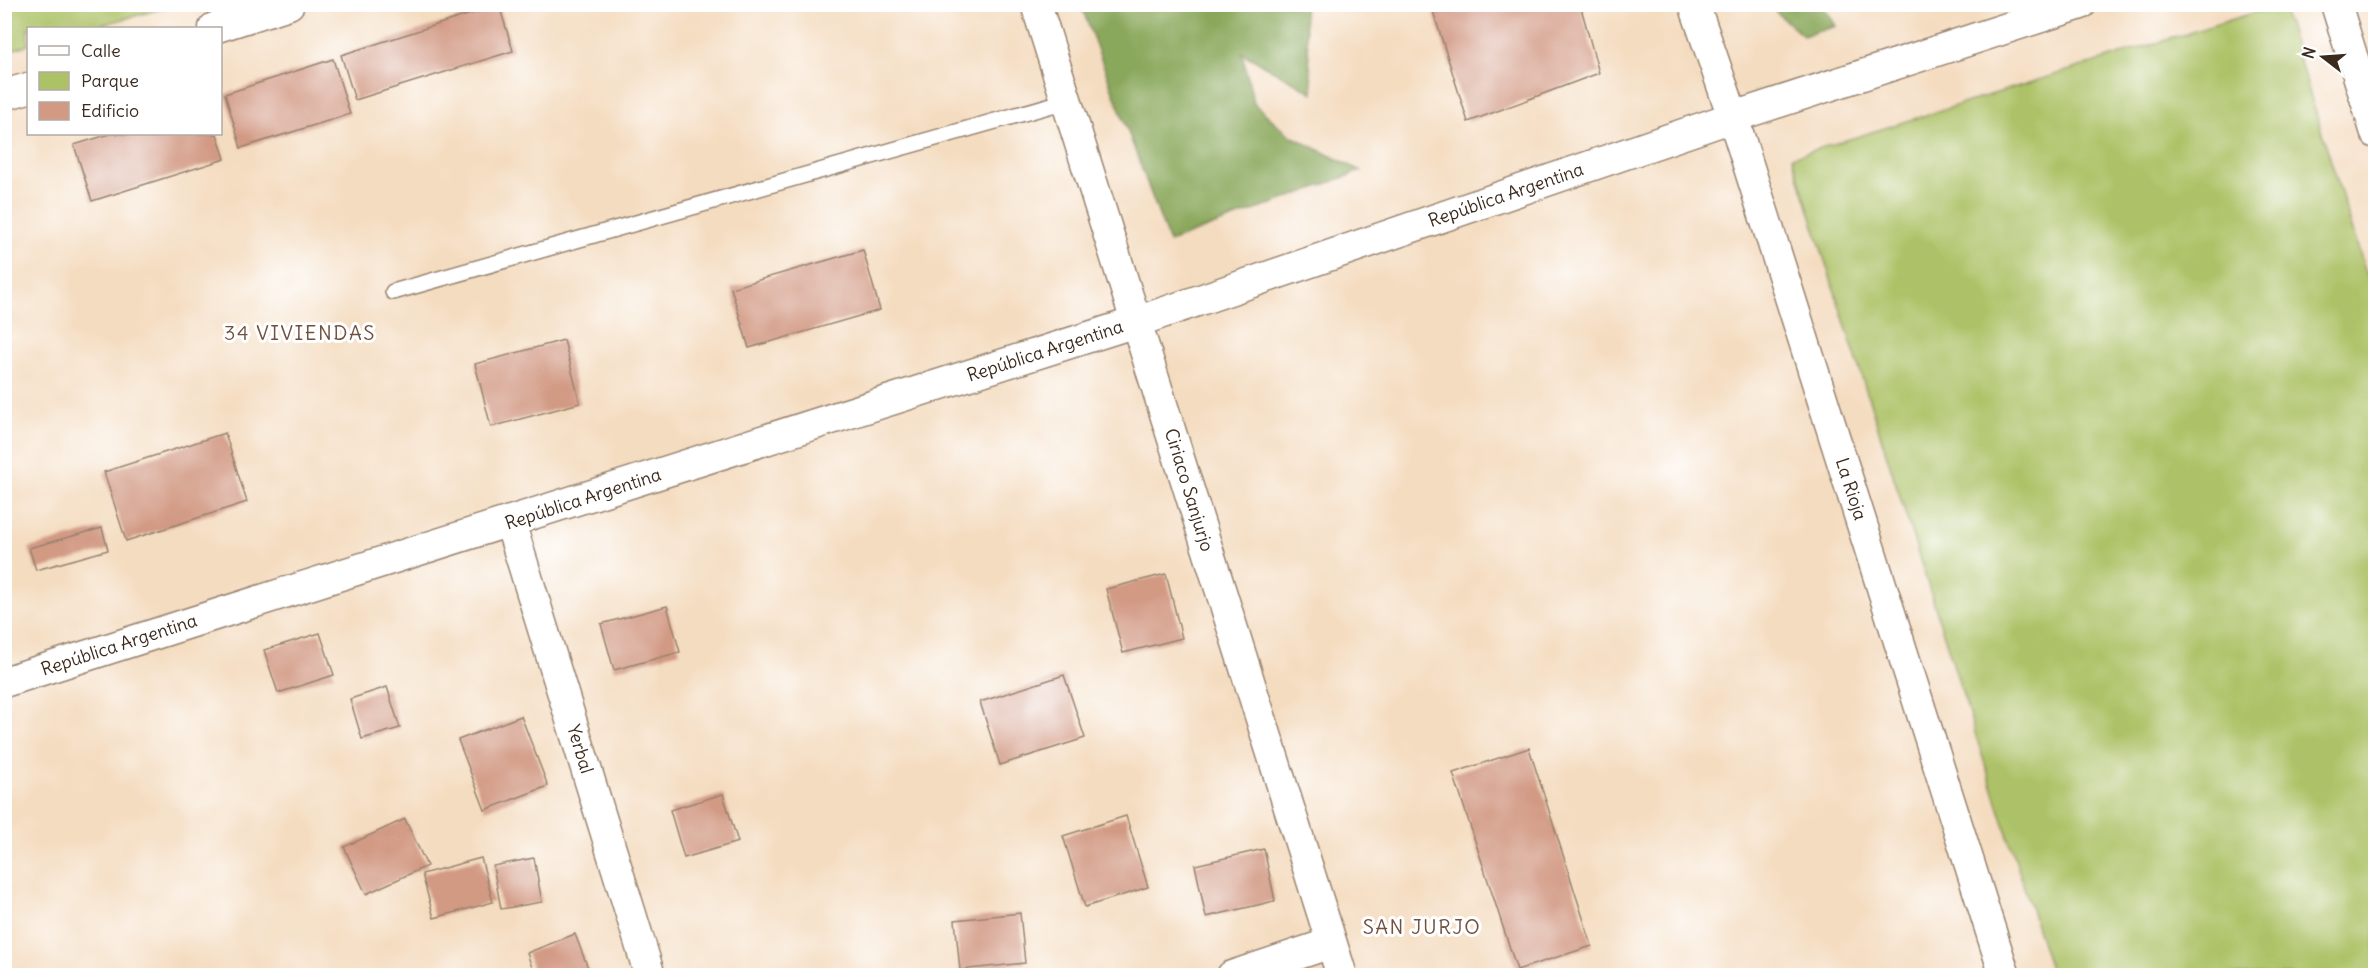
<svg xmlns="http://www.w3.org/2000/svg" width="2380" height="980" font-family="Delius,sans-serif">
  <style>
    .green { fill: #adc267; stroke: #747642; stroke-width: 1.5 }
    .forest { fill: #8aa85c; stroke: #62693d; stroke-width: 1.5 }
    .building { fill: #d29983 }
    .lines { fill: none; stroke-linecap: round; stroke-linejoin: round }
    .lane-casing { stroke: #98836f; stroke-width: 18 }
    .street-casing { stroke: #98836f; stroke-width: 33 }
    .lane { stroke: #fff; stroke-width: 15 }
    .street { stroke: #fff; stroke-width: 30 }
    .labels { text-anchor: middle; stroke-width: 6; stroke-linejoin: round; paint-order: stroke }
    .street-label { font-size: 18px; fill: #3b2a1e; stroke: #fff }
    .neighbourhood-label { font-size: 20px; letter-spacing: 1.5px; fill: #705141; stroke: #fff }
  </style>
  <rect width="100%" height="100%" fill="#fff"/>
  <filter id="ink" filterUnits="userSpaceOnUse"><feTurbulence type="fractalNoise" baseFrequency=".0167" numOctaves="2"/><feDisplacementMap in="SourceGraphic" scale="12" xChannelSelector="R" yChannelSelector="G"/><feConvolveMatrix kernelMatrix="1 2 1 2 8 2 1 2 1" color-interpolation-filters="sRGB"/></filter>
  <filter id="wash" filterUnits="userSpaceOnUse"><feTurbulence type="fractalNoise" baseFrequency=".008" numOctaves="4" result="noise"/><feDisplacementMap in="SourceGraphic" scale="24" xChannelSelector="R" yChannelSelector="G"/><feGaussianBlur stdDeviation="1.35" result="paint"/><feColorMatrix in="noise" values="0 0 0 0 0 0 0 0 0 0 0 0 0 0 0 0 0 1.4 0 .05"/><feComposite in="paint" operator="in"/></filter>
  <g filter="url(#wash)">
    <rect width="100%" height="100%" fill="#f4dcc0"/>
    <g class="green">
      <polygon points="4,5 5,4 176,5 90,28 28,28 28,45 5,52"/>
      <polygon points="2278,5 2282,5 2375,301 2375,975 2052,975 1792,157"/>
    </g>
    <g class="forest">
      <polygon points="1081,5 1305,5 1304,14 1313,93 1242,53 1254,104 1291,136 1361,171 1169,242"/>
      <polygon points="1768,5 1823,5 1836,26 1803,36"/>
    </g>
    <g id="blocks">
      <g class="building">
        <polygon points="1444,4 1580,4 1599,73 1468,122 1432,8"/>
        <polygon points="499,5 513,51 355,100 341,55"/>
        <polygon points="333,59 350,114 241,148 225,94"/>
        <polygon points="110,134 217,134 225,159 92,201 74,145"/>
        <polygon points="863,250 880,310 749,348 731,288"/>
        <polygon points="564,340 580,403 491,427 475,364"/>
        <polygon points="225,433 247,502 126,541 104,472"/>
        <polygon points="102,528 108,550 36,570 29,548"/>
        <polygon points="1166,574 1182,638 1123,653 1106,589"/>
        <polygon points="667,606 680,652 614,670 601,624"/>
        <polygon points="320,633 334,675 278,693 264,650"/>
        <polygon points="1064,675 1085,738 1000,765 980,702"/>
        <polygon points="387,687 400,728 362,739 350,699"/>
        <polygon points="521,716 548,786 485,810 458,740"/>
        <polygon points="1529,748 1592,946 1517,970 1453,773"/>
        <polygon points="723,794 738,842 684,858 670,810"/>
        <polygon points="1126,816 1148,887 1085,907 1063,836"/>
        <polygon points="405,819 427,866 366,894 344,847"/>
        <polygon points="1264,849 1275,901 1206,917 1195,865"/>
        <polygon points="481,858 493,902 434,918 422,874"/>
        <polygon points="534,858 542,902 501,909 493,866"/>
        <polygon points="1020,913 1025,963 960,970 955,920"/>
        <polygon points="575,934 591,976 535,976 527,953"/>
      </g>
    </g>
  </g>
  <g filter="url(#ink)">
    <use href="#blocks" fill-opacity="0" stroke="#98836f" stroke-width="1.5"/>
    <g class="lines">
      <defs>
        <polyline id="lane" points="393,292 1066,101"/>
        <g id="street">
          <polyline points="1036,4 1342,976"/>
          <polyline points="1694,4 1733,117 2005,976"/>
          <polyline points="2336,4 2376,133"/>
          <polyline points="214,28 289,4"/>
          <polyline points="4,95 28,88"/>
          <polyline points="510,522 650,976"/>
          <polyline points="4,682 1136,322 1733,117 2081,4"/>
          <polyline points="1232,976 1331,943"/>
        </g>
      </defs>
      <use href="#lane" class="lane-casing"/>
      <use href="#street" class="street-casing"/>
      <use href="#lane" class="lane"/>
      <use href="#street" class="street"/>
    </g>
  </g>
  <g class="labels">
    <g class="street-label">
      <text transform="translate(1506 195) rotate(-19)" y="6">República Argentina</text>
      <text transform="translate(1045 351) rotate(-18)" y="6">República Argentina</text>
      <text transform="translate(1851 489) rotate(72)" y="6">La Rioja</text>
      <text transform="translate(1189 490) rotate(73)" y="6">Ciriaco Sanjurjo</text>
      <text transform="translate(583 499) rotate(-18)" y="6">República Argentina</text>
      <text transform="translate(119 645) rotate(-18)" y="6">República Argentina</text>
      <text transform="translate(580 749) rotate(73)" y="6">Yerbal</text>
    </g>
    <g class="neighbourhood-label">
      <text x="300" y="340">34 VIVIENDAS</text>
      <text x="1422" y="934">SAN JURJO</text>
    </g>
  </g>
  <rect width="2380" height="980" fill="none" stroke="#fff" stroke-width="24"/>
  <rect x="27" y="27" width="195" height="108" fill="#ffffff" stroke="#b1aaa5" stroke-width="1.5"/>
  <rect x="39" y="46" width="30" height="9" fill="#ffffff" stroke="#b1aaa5" stroke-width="1.5"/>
  <text x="81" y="57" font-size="18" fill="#3b2a1e">Calle</text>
  <rect x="39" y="72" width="30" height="18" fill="#adc267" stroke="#b1aaa5" stroke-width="1.5"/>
  <text x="81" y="87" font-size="18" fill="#3b2a1e">Parque</text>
  <rect x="39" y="102" width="30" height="18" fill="#d29983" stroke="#b1aaa5" stroke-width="1.5"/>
  <text x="81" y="117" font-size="18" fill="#3b2a1e">Edificio</text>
  <g transform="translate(2323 57) rotate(287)" stroke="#ffffff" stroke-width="4.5" paint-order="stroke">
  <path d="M0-4.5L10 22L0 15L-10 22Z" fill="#3b2a1e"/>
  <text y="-9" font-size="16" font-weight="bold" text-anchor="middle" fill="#3b2a1e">N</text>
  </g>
</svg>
